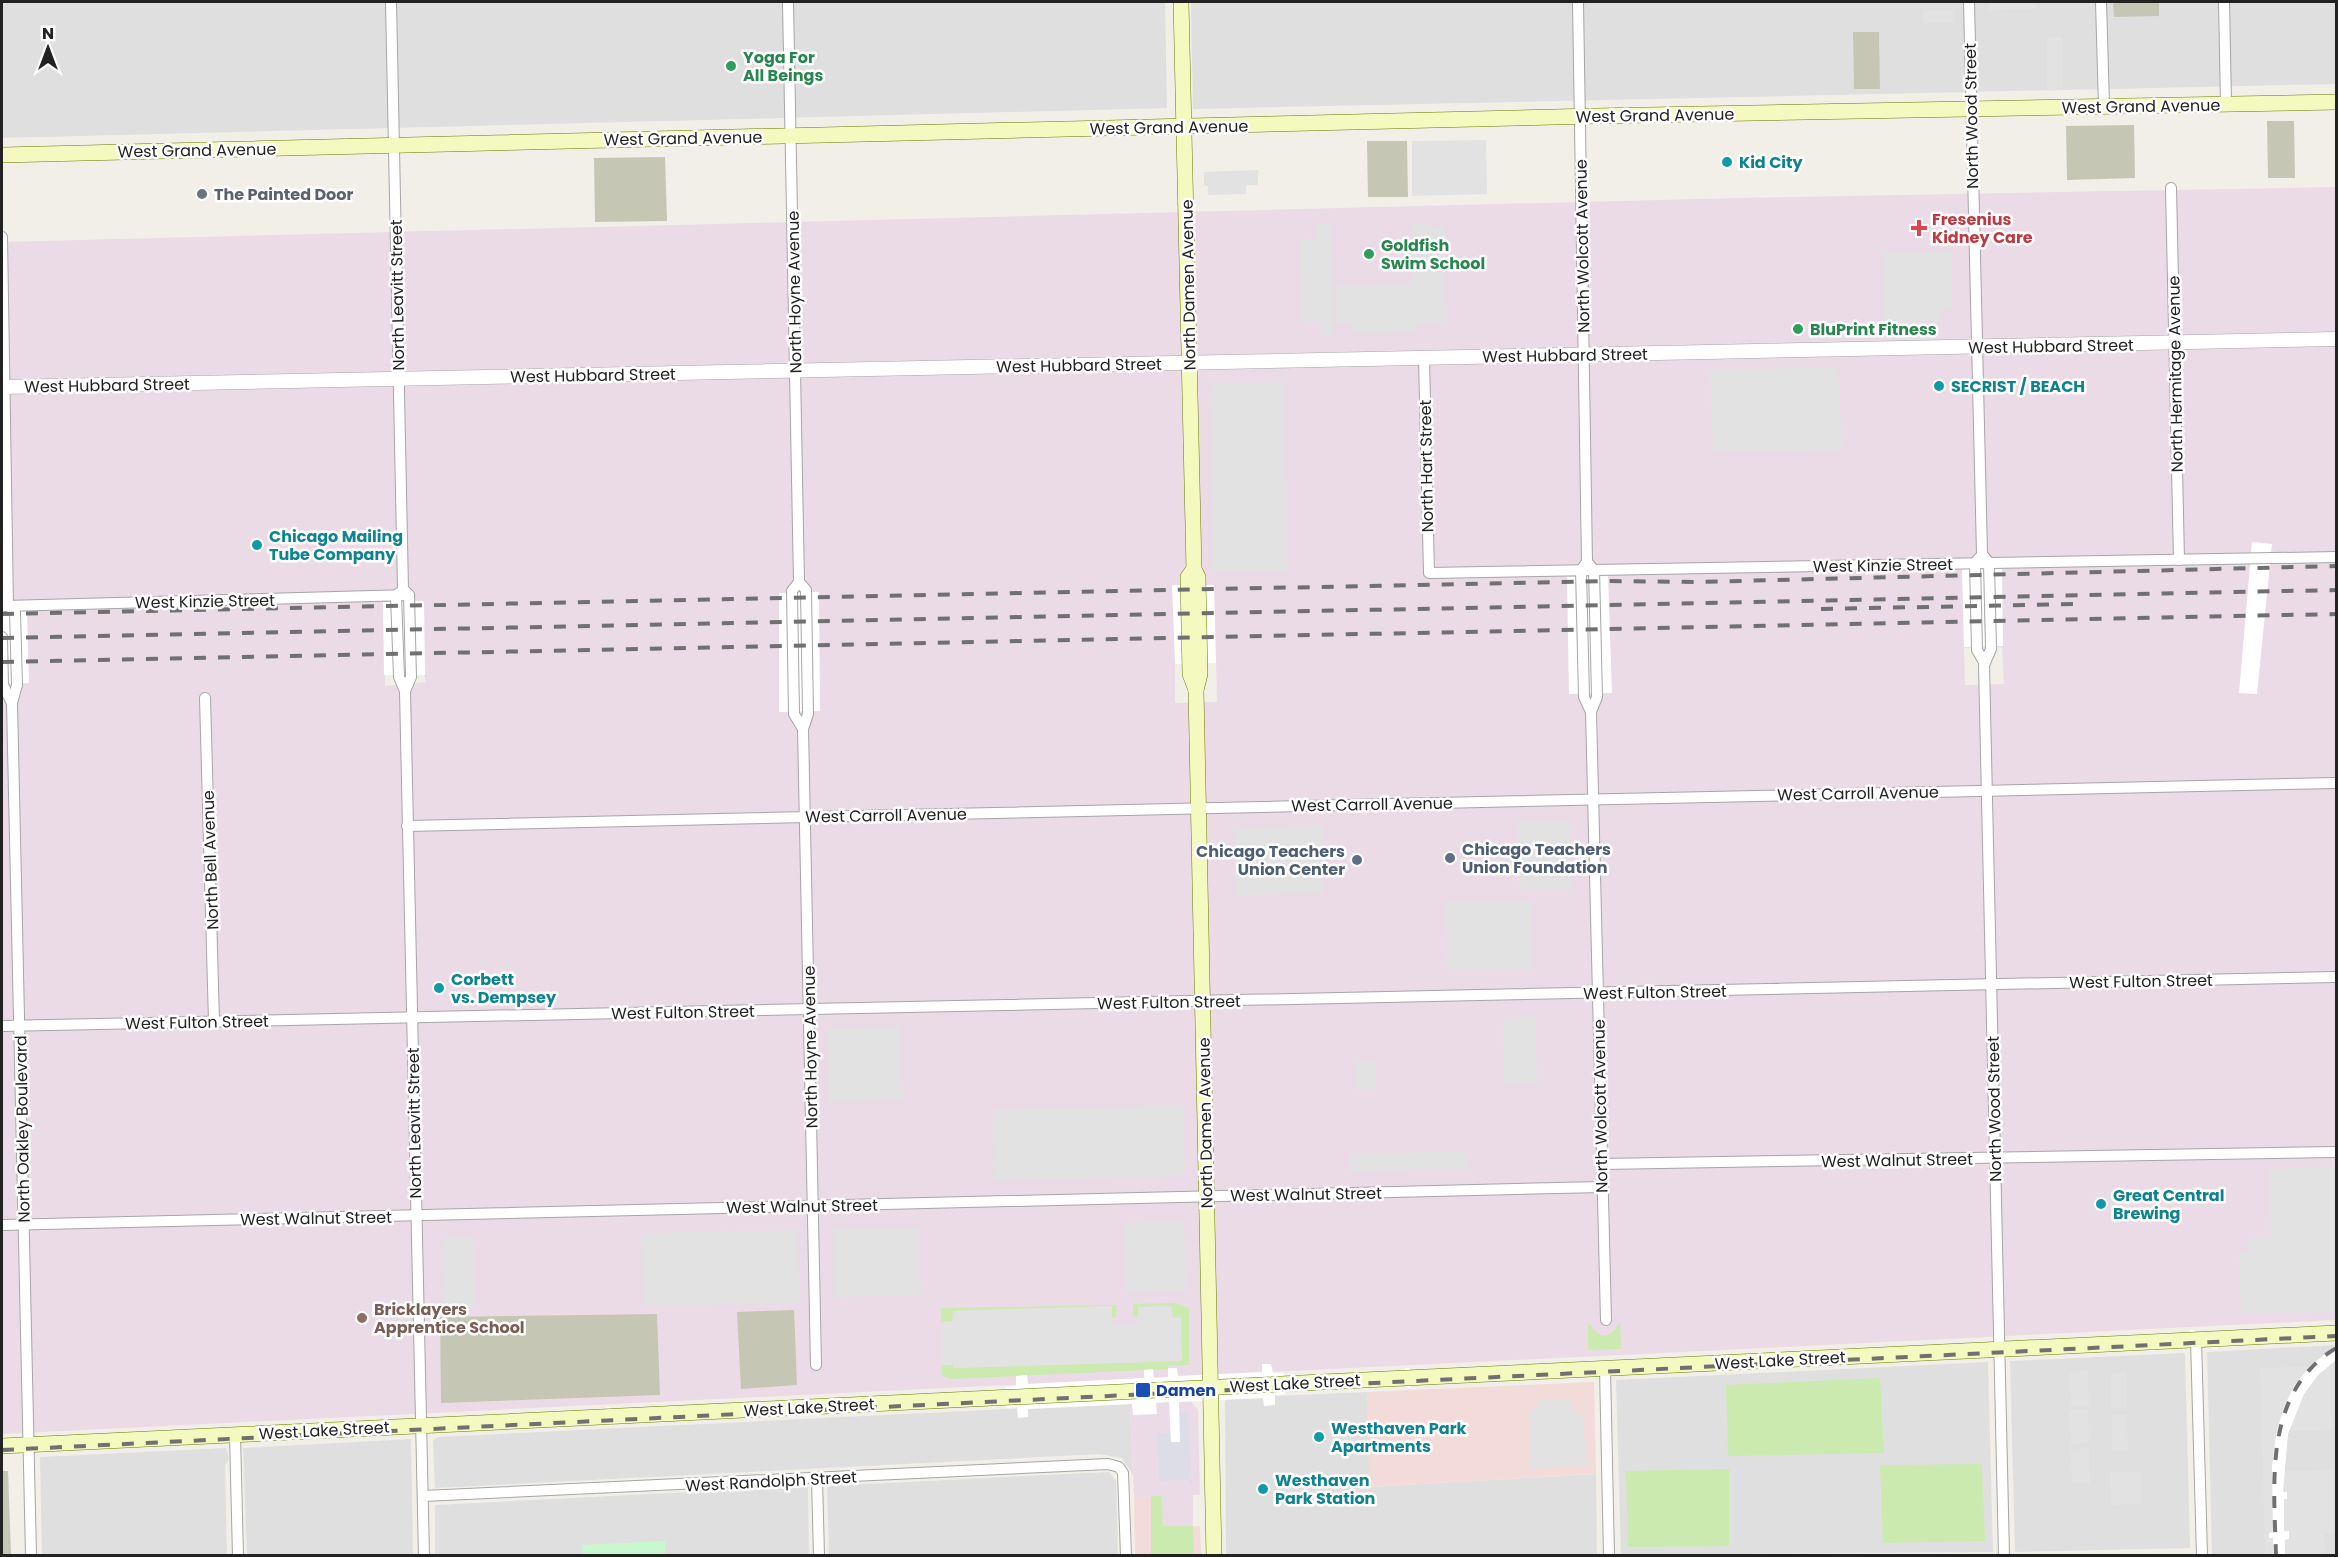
<svg xmlns="http://www.w3.org/2000/svg" width="2338" height="1557" font-family="Poppins,sans-serif">
  <style>
    .residential { fill: #e0dfdf }
    .commercial { fill: #f2dbd9 }
    .industrial { fill: #ebdbe7; fill-rule: evenodd }
    .construction { fill: #c6c6b4 }
    .grass { fill: #caeab0 }
    .park { fill: #c8f9ce }
    .parking { fill: #e2e2e2 }
    .plaza { fill: #dddde8 }
    .pier { fill: #fff }
    .lines { fill: none; stroke-linecap: round; stroke-linejoin: round }
    .minor-casing { stroke: #a6a6a6; stroke-width: 12 }
    .tertiary-casing { stroke: #a6a6a6; stroke-width: 15 }
    .secondary-casing { stroke: #6a7b06; stroke-width: 16 }
    .minor { stroke: #fff; stroke-width: 10 }
    .tertiary { stroke: #fff; stroke-width: 14 }
    .secondary { stroke: #f4f9bf; stroke-width: 15 }
    .rail { stroke: #707070; stroke-width: 4; stroke-dasharray: 12 12; stroke-linecap: butt }
    .leisure-dot { fill: #2e9e5b; stroke: #fff; stroke-width: 2 }
    .culture-dot { fill: #0f9aa8; stroke: #fff; stroke-width: 2 }
    .worship-dot { fill: #6b7280; stroke: #fff; stroke-width: 2 }
    .health-dot { fill: #e0444e; stroke: #fff; stroke-width: 2 }
    .service-dot { fill: #5c6f8a; stroke: #fff; stroke-width: 2 }
    .education-dot { fill: #8d6e63; stroke: #fff; stroke-width: 2 }
    .transit-dot { fill: #1a4fb4; stroke: #fff; stroke-width: 2 }
    .labels { text-anchor: middle; stroke-width: 5; stroke-linejoin: round; paint-order: stroke }
    .leisure-label { font-size: 16px; font-weight: bold; fill: #27864d; stroke: #fff; text-anchor: start }
    .street-label { font-size: 16px; fill: #222; stroke: #fff }
    .culture-label { font-size: 16px; font-weight: bold; fill: #0d838f; stroke: #fff; text-anchor: start }
    .worship-label { font-size: 16px; font-weight: bold; fill: #5b616d; stroke: #fff; text-anchor: start }
    .health-label { font-size: 16px; font-weight: bold; fill: #be3a42; stroke: #fff; text-anchor: start }
    .service-label { font-size: 16px; font-weight: bold; fill: #4e5e75; stroke: #fff; text-anchor: start }
    .education-label { font-size: 16px; font-weight: bold; fill: #785e54; stroke: #fff; text-anchor: start }
    .transit-label { font-size: 16px; font-weight: bold; fill: #164399; stroke: #fff; text-anchor: start }
  </style>
  <rect width="100%" height="100%" fill="#f2efe9"/>
  <g class="residential">
    <polygon points="2,2 1165,2 1167,108 2,138"/>
    <polygon points="1191,2 2336,2 2336,84 1193,109"/>
    <polygon points="2336,1345 2336,1555 2212,1555 2207,1352"/>
    <polygon points="2185,1353 2190,1548 2015,1552 2010,1361"/>
    <polygon points="1988,1362 1993,1552 1621,1555 1616,1380"/>
    <polygon points="1367,1392 1370,1487 1596,1474 1597,1555 1226,1555 1225,1401 1231,1398"/>
    <polygon points="1130,1403 1133,1475 1122,1458 1099,1454 435,1488 433,1440 439,1437"/>
    <polygon points="411,1439 413,1555 247,1555 243,1448"/>
    <polygon points="226,1448 229,1459 225,1465 227,1555 42,1555 40,1457"/>
    <polygon points="1109,1472 1116,1481 1118,1555 829,1555 827,1486"/>
    <polygon points="808,1486 809,1555 435,1555 435,1505"/>
  </g>
  <g class="commercial">
    <polygon points="1594,1382 1596,1474 1369,1487 1367,1392"/>
    <polygon points="1162,1496 1163,1526 1200,1526 1201,1555 1135,1555 1134,1497"/>
  </g>
  <g class="industrial">
    <path d="M2336,187V1320L2,1434V242L1738,198ZM2002,647L2004,684L1965,685L1964,648ZM1216,663L1217,702L1175,703V664ZM424,675L426,682L385,686V675Z"/>
    <polygon points="1190,1400 1198,1410 1200,1495 1193,1495 1193,1526 1163,1526 1162,1496 1134,1497 1130,1403"/>
  </g>
  <g class="construction">
    <polygon points="2113,2 2159,2 2159,16 2114,17"/>
    <polygon points="1853,32 1879,32 1880,89 1854,89"/>
    <polygon points="2267,121 2294,121 2295,178 2268,178"/>
    <polygon points="2134,125 2135,178 2067,180 2066,126"/>
    <polygon points="1367,141 1407,141 1408,197 1368,197"/>
    <polygon points="665,157 667,221 595,222 594,158"/>
    <polygon points="794,1310 797,1385 741,1389 737,1312"/>
    <polygon points="657,1314 660,1395 441,1403 440,1317"/>
    <polygon points="2,1471 8,1471 11,1555 2,1555"/>
  </g>
  <g class="grass">
    <polygon points="1175,1303 1189,1308 1189,1365 1168,1366 1168,1369 951,1379 942,1376 942,1365 953,1365 954,1368 1182,1361 1171,1306 1138,1307 1138,1317 1133,1316 1133,1304"/>
    <polygon points="1117,1305 1115,1318 1112,1317 1111,1306 953,1311 953,1321 941,1322 941,1308"/>
    <path d="M1620,1322L1621,1349L1588,1350V1323C1600,1338 1608,1342 1620,1322Z"/>
    <polygon points="1880,1378 1884,1453 1728,1456 1726,1385"/>
    <polygon points="1982,1464 1985,1541 1883,1543 1880,1465"/>
    <polygon points="1729,1469 1729,1546 1628,1547 1626,1471"/>
    <polygon points="1151,1496 1162,1496 1163,1526 1193,1526 1194,1555 1151,1555"/>
  </g>
  <polygon class="park" points="665,1541 665,1555 583,1555 582,1545"/>
  <g class="parking">
    <polygon points="1989,2 2036,2 2036,9 1989,10"/>
    <polygon points="1923,11 1953,11 1954,23 1923,23"/>
    <polygon points="2047,37 2062,37 2063,88 2047,88"/>
    <polygon points="1486,140 1487,194 1412,196 1412,141"/>
    <polygon points="1258,170 1258,185 1246,185 1246,194 1208,195 1208,186 1204,185 1204,172"/>
    <polygon points="1316,224 1332,224 1334,335 1320,335 1319,321 1301,321 1300,239 1316,239"/>
    <polygon points="1411,224 1432,224 1432,228 1445,227 1447,322 1417,323 1417,332 1352,334 1351,324 1336,324 1335,286 1412,284"/>
    <polygon points="1951,251 1952,309 1941,309 1941,321 1884,322 1882,252"/>
    <polygon points="1838,368 1842,450 1713,452 1710,369"/>
    <polygon points="1285,382 1288,571 1212,572 1209,383"/>
    <polygon points="1569,821 1571,889 1519,890 1518,822"/>
    <polygon points="1323,825 1324,893 1236,895 1234,827"/>
    <polygon points="1532,901 1533,969 1447,970 1446,902"/>
    <polygon points="1535,1016 1537,1082 1504,1086 1503,1017"/>
    <polygon points="901,1026 903,1100 828,1102 826,1027"/>
    <polygon points="1355,1061 1375,1061 1376,1089 1356,1090"/>
    <polygon points="1183,1105 1185,1176 994,1181 993,1109"/>
    <polygon points="1463,1152 1469,1163 1469,1169 1350,1171 1349,1153"/>
    <polygon points="2336,1167 2336,1312 2241,1314 2239,1252 2249,1251 2248,1239 2271,1238 2269,1169"/>
    <polygon points="1184,1221 1186,1292 1126,1293 1124,1223"/>
    <polygon points="919,1227 921,1295 834,1297 834,1228"/>
    <polygon points="798,1230 799,1303 643,1306 641,1233"/>
    <polygon points="473,1237 476,1307 442,1308 441,1238"/>
    <polygon points="1112,1306 1112,1324 1124,1325 1138,1324 1138,1307 1171,1306 1171,1317 1181,1318 1182,1361 953,1368 953,1365 942,1365 941,1322 952,1321 953,1311"/>
    <polygon points="2331,1366 2332,1430 2284,1431 2285,1471 2333,1470 2334,1534 2324,1534 2325,1555 2265,1555 2260,1368"/>
    <polygon points="2088,1371 2089,1406 2071,1406 2069,1372"/>
    <polygon points="2126,1372 2127,1408 2111,1408 2111,1373"/>
    <polygon points="1538,1399 1572,1399 1573,1412 1582,1412 1587,1465 1530,1469 1529,1409 1538,1409"/>
    <polygon points="2088,1409 2089,1443 2071,1444 2069,1410"/>
    <polygon points="2112,1415 2127,1415 2128,1451 2112,1451"/>
    <polygon points="2089,1448 2090,1483 2072,1483 2070,1449"/>
    <polygon points="2110,1472 2142,1472 2142,1504 2111,1505"/>
  </g>
  <polygon class="plaza" points="1179,1412 1188,1412 1192,1485 1189,1480 1159,1481 1157,1433 1171,1433 1171,1442 1180,1441"/>
  <g class="pier">
    <polygon points="2252,542 2272,544 2257,694 2239,693"/>
    <polygon points="2002,568 2003,646 1964,647 1962,569"/>
    <polygon points="1608,576 1612,693 1569,694 1567,577"/>
    <polygon points="1172,585 1214,585 1216,663 1175,664"/>
    <polygon points="819,592 820,711 779,712 779,593"/>
    <polygon points="424,601 425,675 384,675 383,602"/>
    <polygon points="27,610 29,683 2,684 2,611"/>
    <polygon points="2336,1327 2336,1360 2318,1375 2304,1394 2288,1434 2283,1492 2287,1492 2287,1499 2284,1499 2284,1531 2289,1531 2289,1539 2285,1540 2285,1555 2289,1555 2273,1555 2273,1538 2269,1538 2269,1533 2273,1532 2272,1467 2276,1434 2284,1407 2294,1386 2311,1365 2335,1346 2334,1339 2217,1345 2217,1349 2212,1349 2212,1345 2196,1345 2195,1349 2188,1349 2187,1346 2154,1348 2154,1351 2150,1351 2149,1348 1410,1384 1411,1388 1406,1388 1406,1384 1285,1390 1285,1394 1275,1395 1275,1405 1264,1406 1263,1398 1179,1402 1180,1442 1171,1442 1169,1402 1156,1403 1157,1414 1133,1415 1132,1404 1028,1409 1028,1417 1018,1418 1017,1407 1006,1408 1006,1404 612,1423 612,1426 607,1426 607,1424 606,1407 611,1407 611,1410 1005,1391 1005,1387 1016,1386 1016,1376 1027,1375 1028,1384 1144,1378 1144,1370 1153,1369 1154,1378 1168,1377 1168,1368 1177,1368 1178,1376 1262,1372 1262,1364 1271,1364 1273,1373 1284,1373 1284,1377 1405,1371 1405,1368 1410,1368 1410,1371 2190,1334 2190,1330 2194,1330 2195,1333"/>
  </g>
  <g class="lines">
    <defs>
      <g id="minor">
        <polyline points="391,2 403,589 409,595 411,677 405,691 424,1556"/>
        <polyline points="788,2 799,582 792,591 794,714 803,729"/>
        <polyline points="1578,2 1587,562 1581,570 1584,697 1591,712"/>
        <polyline points="1969,2 1982,554 1989,563 1991,649 1984,665 2004,1556"/>
        <polyline points="2101,2 2104,106"/>
        <polyline points="2224,2 2226,104"/>
        <polyline points="2171,188 2179,560"/>
        <polyline points="2,237 8,606 15,612 17,685 12,703 31,1556"/>
        <polyline points="1424,358 1429,573 2336,557"/>
        <polyline points="1979,558 1975,563 1977,650 1984,662"/>
        <polyline points="1587,562 1594,570 1597,697 1591,712 1606,1320"/>
        <polyline points="799,582 806,590 808,714 803,729 816,1365"/>
        <polyline points="399,593 396,596 399,677 405,691"/>
        <polyline points="5,606 409,595"/>
        <polyline points="2,637 3,685 12,703"/>
        <polyline points="205,698 214,1022"/>
        <polyline points="407,826 2336,783"/>
        <polyline points="2,1026 2336,977"/>
        <polyline points="1602,1164 2336,1152"/>
        <polyline points="2,1225 1602,1187"/>
        <polyline points="2196,1339 2202,1556"/>
        <polyline points="1605,1368 1609,1556"/>
        <polyline points="235,1435 238,1556"/>
        <polyline points="817,1479 819,1556"/>
        <polyline points="423,1496 1108,1464 1119,1467 1123,1473 1126,1556"/>
      </g>
      <polyline id="tertiary" points="2,387 2336,339"/>
      <g id="secondary">
        <polyline points="1181,2 1194,569 1198,577 1200,674 1196,690 1214,1556"/>
        <polyline points="2,155 1595,116 2336,102"/>
        <polyline points="1194,569 1188,577 1190,674 1196,690"/>
        <polyline points="2,1446 2336,1333"/>
      </g>
    </defs>
    <use href="#minor" class="minor-casing"/>
    <use href="#tertiary" class="tertiary-casing"/>
    <use href="#secondary" class="secondary-casing"/>
    <use href="#minor" class="minor"/>
    <use href="#tertiary" class="tertiary"/>
    <use href="#secondary" class="secondary"/>
    <g class="rail">
      <polyline points="1821,609 2079,604"/>
      <polyline points="2,614 1608,581 1698,582 2336,566"/>
      <polyline points="2,638 2336,590"/>
      <polyline points="2,662 2336,614"/>
      <polyline points="2,1450 2336,1336"/>
      <path d="M2276,1556C2274,1481 2263,1393 2336,1348"/>
    </g>
  </g>
  <g class="leisure-dot">
    <circle cx="731" cy="66" r="6"/>
    <circle cx="1369" cy="254" r="6"/>
    <circle cx="1798" cy="329" r="6"/>
  </g>
  <g class="culture-dot">
    <circle cx="1727" cy="162" r="6"/>
    <circle cx="1939" cy="386" r="6"/>
    <circle cx="257" cy="545" r="6"/>
    <circle cx="439" cy="988" r="6"/>
    <circle cx="2101" cy="1204" r="6"/>
    <circle cx="1319" cy="1437" r="6"/>
    <circle cx="1263" cy="1489" r="6"/>
  </g>
  <circle class="worship-dot" cx="202" cy="194" r="6"/>
  <path class="health-dot" d="M1916 219h6v6h6v6h-6v6h-6v-6h-6v-6h6z"/>
  <g class="service-dot">
    <circle cx="1450" cy="858" r="6"/>
    <circle cx="1357" cy="860" r="6"/>
  </g>
  <circle class="education-dot" cx="362" cy="1318" r="6"/>
  <rect class="transit-dot" x="1135" y="1382" width="16" height="16" rx="3"/>
  <g class="labels">
    <g class="leisure-label">
      <text x="743" y="63">Yoga For<tspan x="743" dy="18">All Beings</tspan></text>
      <text x="1381" y="251">Goldfish<tspan x="1381" dy="18">Swim School</tspan></text>
      <text x="1810" y="335">BluPrint Fitness</text>
    </g>
    <g class="street-label">
      <text transform="translate(2141 106) rotate(-1)" y="6">West Grand Avenue</text>
      <text transform="translate(1655 115) rotate(-1)" y="6">West Grand Avenue</text>
      <text transform="translate(1971 116) rotate(-91)" y="6">North Wood Street</text>
      <text transform="translate(1169 127) rotate(-1)" y="6">West Grand Avenue</text>
      <text transform="translate(683 138) rotate(-1)" y="6">West Grand Avenue</text>
      <text transform="translate(197 150) rotate(-1)" y="6">West Grand Avenue</text>
      <text transform="translate(1582 246) rotate(-91)" y="6">North Wolcott Avenue</text>
      <text transform="translate(1188 285) rotate(-91)" y="6">North Damen Avenue</text>
      <text transform="translate(794 292) rotate(-91)" y="6">North Hoyne Avenue</text>
      <text transform="translate(397 295) rotate(-91)" y="6">North Leavitt Street</text>
      <text transform="translate(2051 346) rotate(-1)" y="6">West Hubbard Street</text>
      <text transform="translate(1565 355) rotate(-1)" y="6">West Hubbard Street</text>
      <text transform="translate(1079 365) rotate(-1)" y="6">West Hubbard Street</text>
      <text transform="translate(2175 374) rotate(-91)" y="6">North Hermitage Avenue</text>
      <text transform="translate(593 375) rotate(-1)" y="6">West Hubbard Street</text>
      <text transform="translate(107 385) rotate(-1)" y="6">West Hubbard Street</text>
      <text transform="translate(1426 466) rotate(-91)" y="6">North Hart Street</text>
      <text transform="translate(1883 565) rotate(-1)" y="6">West Kinzie Street</text>
      <text transform="translate(205 601) rotate(-1)" y="6">West Kinzie Street</text>
      <text transform="translate(1858 793) rotate(-1)" y="6">West Carroll Avenue</text>
      <text transform="translate(1372 804) rotate(-1)" y="6">West Carroll Avenue</text>
      <text transform="translate(886 815) rotate(-1)" y="6">West Carroll Avenue</text>
      <text transform="translate(210 860) rotate(-92)" y="6">North Bell Avenue</text>
      <text transform="translate(2141 981) rotate(-1)" y="6">West Fulton Street</text>
      <text transform="translate(1655 992) rotate(-1)" y="6">West Fulton Street</text>
      <text transform="translate(1169 1002) rotate(-1)" y="6">West Fulton Street</text>
      <text transform="translate(683 1012) rotate(-1)" y="6">West Fulton Street</text>
      <text transform="translate(197 1022) rotate(-1)" y="6">West Fulton Street</text>
      <text transform="translate(810 1047) rotate(-91)" y="6">North Hoyne Avenue</text>
      <text transform="translate(1600 1106) rotate(-91)" y="6">North Wolcott Avenue</text>
      <text transform="translate(1994 1109) rotate(-91)" y="6">North Wood Street</text>
      <text transform="translate(414 1123) rotate(-91)" y="6">North Leavitt Street</text>
      <text transform="translate(1205 1123) rotate(-91)" y="6">North Damen Avenue</text>
      <text transform="translate(22 1129) rotate(-91)" y="6">North Oakley Boulevard</text>
      <text transform="translate(1897 1160) rotate(-1)" y="6">West Walnut Street</text>
      <text transform="translate(1306 1194) rotate(-1)" y="6">West Walnut Street</text>
      <text transform="translate(802 1206) rotate(-1)" y="6">West Walnut Street</text>
      <text transform="translate(316 1218) rotate(-1)" y="6">West Walnut Street</text>
      <text transform="translate(1780 1360) rotate(-3)" y="6">West Lake Street</text>
      <text transform="translate(1295 1383) rotate(-3)" y="6">West Lake Street</text>
      <text transform="translate(809 1407) rotate(-3)" y="6">West Lake Street</text>
      <text transform="translate(324 1430) rotate(-3)" y="6">West Lake Street</text>
      <text transform="translate(771 1481) rotate(-3)" y="6">West Randolph Street</text>
    </g>
    <g class="culture-label">
      <text x="1739" y="168">Kid City</text>
      <text x="1951" y="392">SECRIST / BEACH</text>
      <text x="269" y="542">Chicago Mailing<tspan x="269" dy="18">Tube Company</tspan></text>
      <text x="451" y="985">Corbett<tspan x="451" dy="18">vs. Dempsey</tspan></text>
      <text x="2113" y="1201">Great Central<tspan x="2113" dy="18">Brewing</tspan></text>
      <text x="1331" y="1434">Westhaven Park<tspan x="1331" dy="18">Apartments</tspan></text>
      <text x="1275" y="1486">Westhaven<tspan x="1275" dy="18">Park Station</tspan></text>
    </g>
    <g class="worship-label">
      <text x="214" y="200">The Painted Door</text>
    </g>
    <g class="health-label">
      <text x="1932" y="225">Fresenius<tspan x="1932" dy="18">Kidney Care</tspan></text>
    </g>
    <g class="service-label">
      <text x="1462" y="855">Chicago Teachers<tspan x="1462" dy="18">Union Foundation</tspan></text>
      <text x="1345" y="857" text-anchor="end">Chicago Teachers<tspan x="1345" dy="18">Union Center</tspan></text>
    </g>
    <g class="education-label">
      <text x="374" y="1315">Bricklayers<tspan x="374" dy="18">Apprentice School</tspan></text>
    </g>
    <g class="transit-label">
      <text x="1156" y="1396">Damen</text>
    </g>
  </g>
  <rect width="2338" height="1557" fill="none" stroke="#222222" stroke-width="6"/>
  <g transform="translate(48 48)" stroke="#ffffff" stroke-width="4.5" paint-order="stroke">
  <path d="M0-4.5L10 22L0 15L-10 22Z" fill="#222222"/>
  <text y="-9" font-size="16" font-weight="bold" text-anchor="middle" fill="#222222">N</text>
  </g>
</svg>
